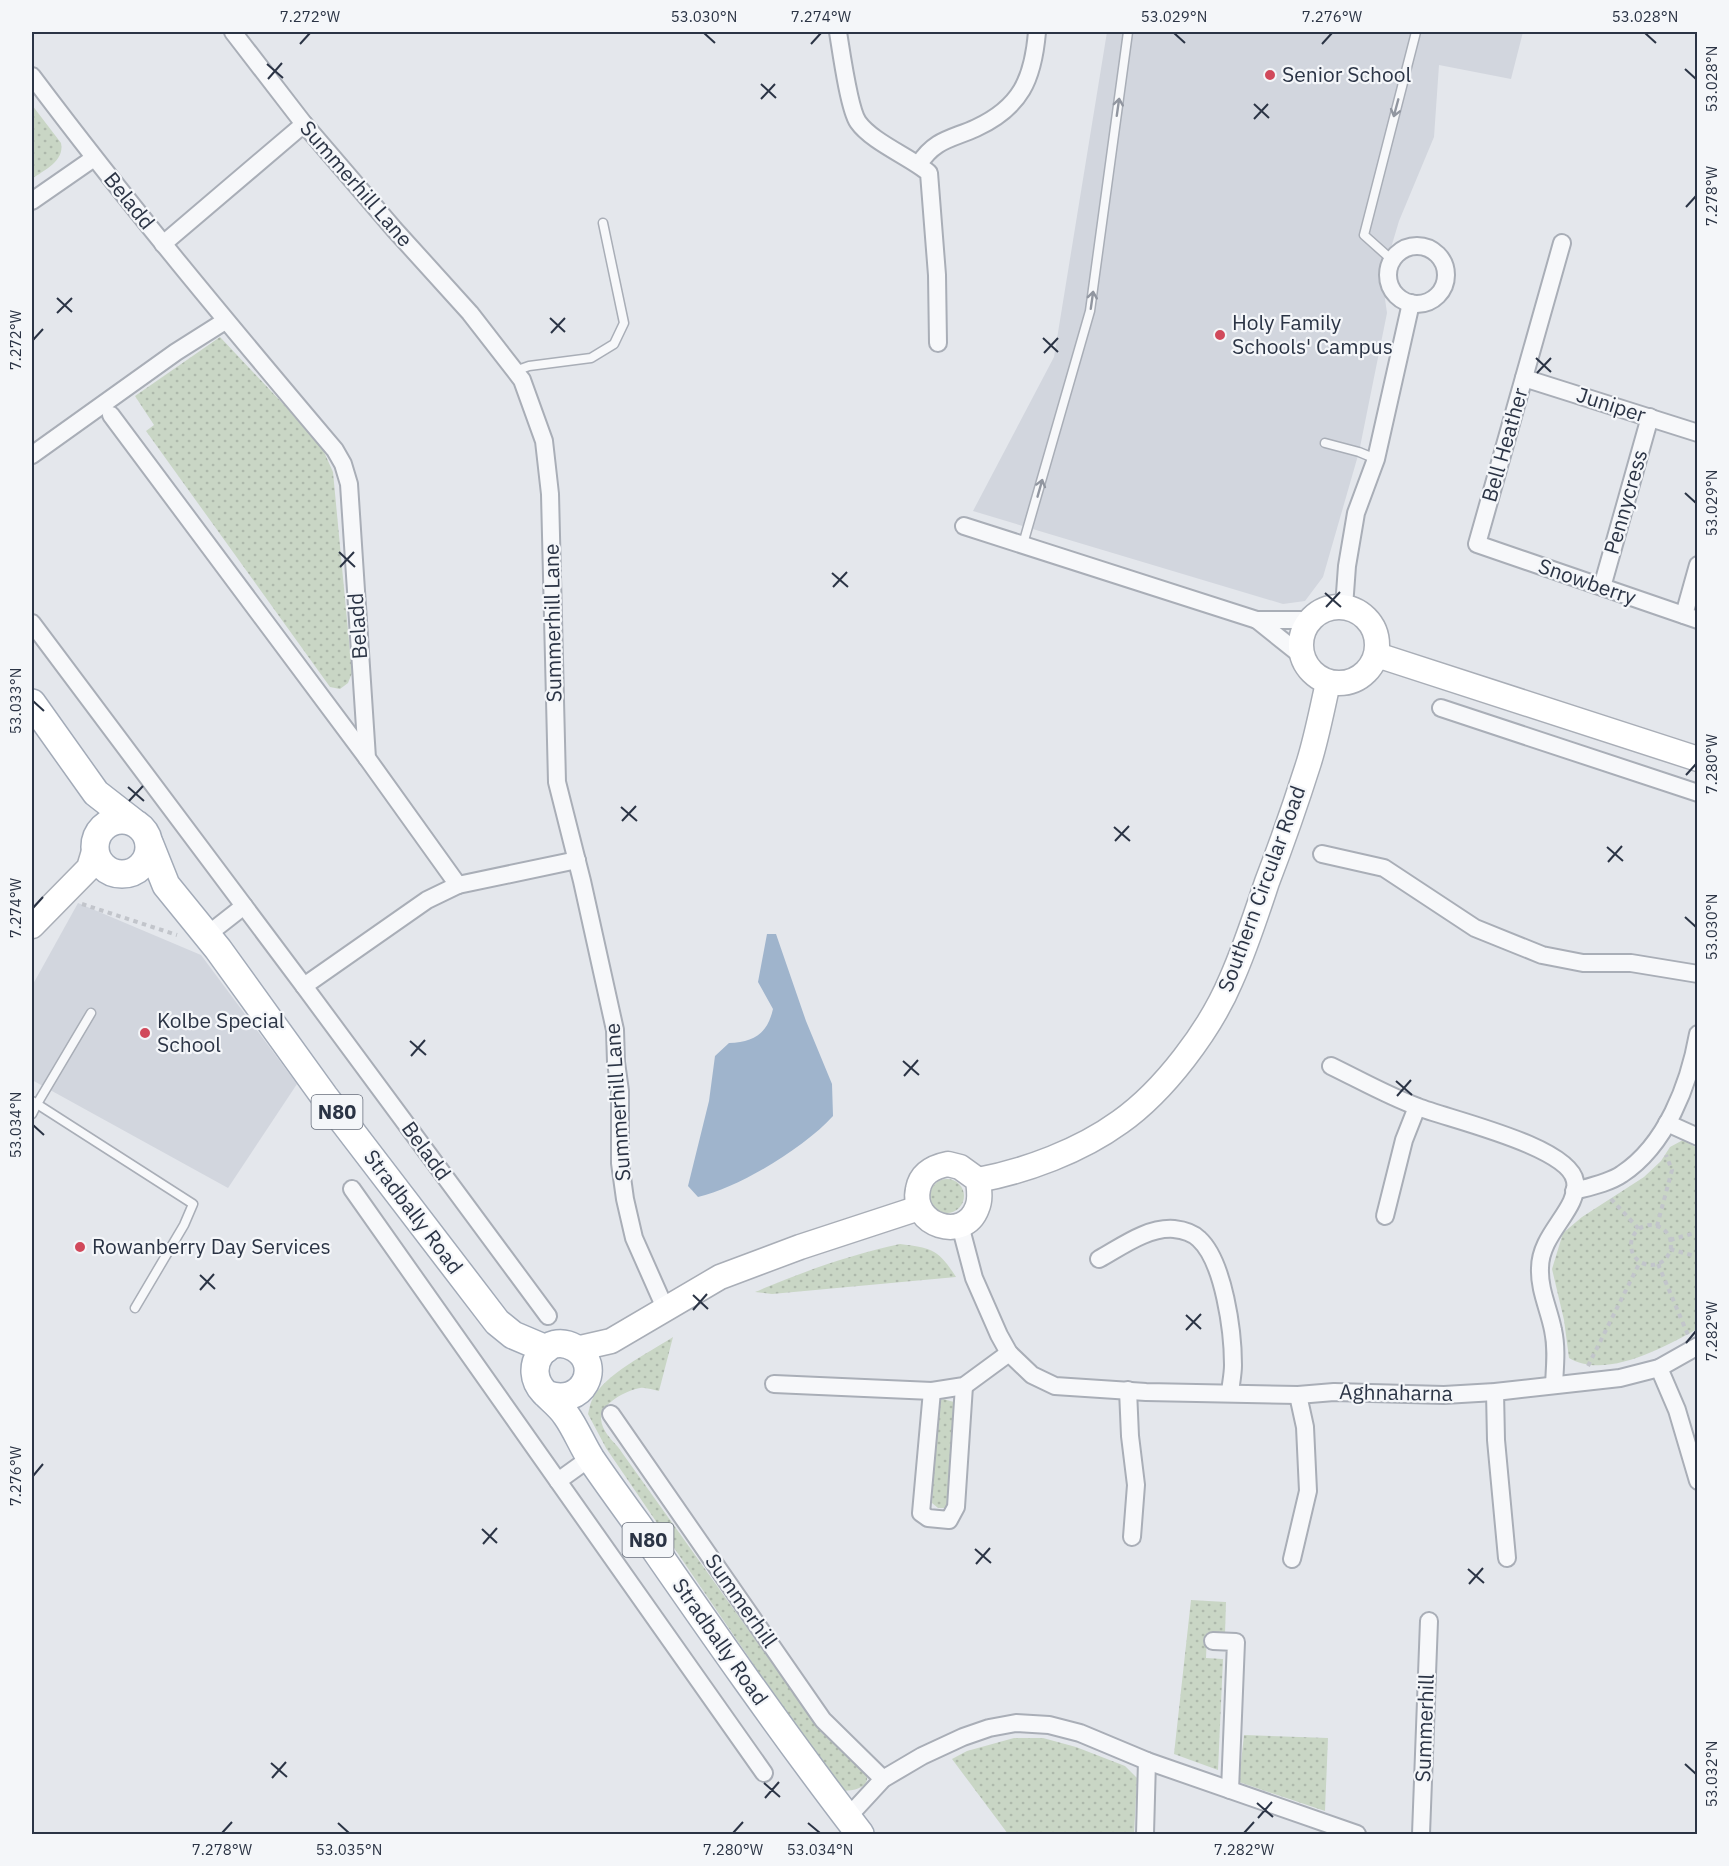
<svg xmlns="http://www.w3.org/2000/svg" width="1729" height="1866" font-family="'IBM Plex Sans',sans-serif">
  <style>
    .built { fill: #d2d6de }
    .grass { fill: url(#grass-dots) }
    .water { fill: #9fb4cc }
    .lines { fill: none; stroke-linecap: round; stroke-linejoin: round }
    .lane-casing { stroke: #a9aeb7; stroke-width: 11 }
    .street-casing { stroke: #a9aeb7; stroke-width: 20 }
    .secondary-casing { stroke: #a9aeb7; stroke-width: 27 }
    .primary-casing { stroke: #a3abb8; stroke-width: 30 }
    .path { stroke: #c2c5cb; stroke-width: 4; stroke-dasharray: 4.5 4.5; stroke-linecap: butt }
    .lane { stroke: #f7f8fa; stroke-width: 8 }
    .street { stroke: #f7f8fa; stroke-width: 16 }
    .secondary { stroke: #fff; stroke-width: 24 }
    .primary { stroke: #fff; stroke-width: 27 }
    .oneway { stroke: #9196a0 }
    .ticks { fill: none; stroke: #2b3445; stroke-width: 2 }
    .poi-dot { fill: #d1495b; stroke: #f4f6f9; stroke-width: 2 }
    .labels { text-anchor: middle; stroke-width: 4.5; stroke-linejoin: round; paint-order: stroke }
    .shield { fill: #f4f6f9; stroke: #676e7b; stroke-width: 1.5 }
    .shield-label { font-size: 20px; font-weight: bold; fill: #2b3445 }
    .poi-label { font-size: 21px; fill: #2b3445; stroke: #f4f6f9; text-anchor: start }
    .street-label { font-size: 21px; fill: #2b3445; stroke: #f4f6f9 }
    .neatline { fill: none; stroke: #2b3445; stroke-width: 2 }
    .ticks-label { font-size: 15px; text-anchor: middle; fill: #2b3445 }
  </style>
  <defs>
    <pattern id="grass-dots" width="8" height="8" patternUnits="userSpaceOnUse" patternTransform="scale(1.5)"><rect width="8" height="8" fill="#c9d6c5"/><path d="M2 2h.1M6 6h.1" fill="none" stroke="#adb8ab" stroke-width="1.8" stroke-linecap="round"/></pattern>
  </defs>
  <rect width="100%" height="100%" fill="#e4e7ec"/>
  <g class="built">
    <polygon points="1107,32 1523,32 1511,79 1439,65 1434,137 1399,221 1382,278 1387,313 1359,452 1323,577 1305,601 1283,604 973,511 1054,357"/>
    <polygon points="78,903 201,955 297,1084 228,1188 32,1080 32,986"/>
  </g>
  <g class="grass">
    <path d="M32,105L61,143C65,161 44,170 32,179Z"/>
    <polygon points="220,337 320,443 333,472 352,673 348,683 340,689 330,687 146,431 154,425 135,396"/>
    <path d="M1683,1140L1697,1148V1329C1665,1347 1605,1380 1569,1358L1564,1320L1552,1269L1563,1233L1582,1217L1644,1177L1661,1161L1670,1147Z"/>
    <circle cx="947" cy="1196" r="17"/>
    <path d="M900,1244C932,1248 938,1249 956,1277L772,1294L755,1292C802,1272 849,1255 900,1244Z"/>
    <path d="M673,1337L659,1391C653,1390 645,1387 640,1388C627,1390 600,1404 601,1419C602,1431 611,1439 618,1447L822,1733L862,1766C875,1784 861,1790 844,1791L773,1693L606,1448L588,1414C589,1410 590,1404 592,1400C603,1375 650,1352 673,1337Z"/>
    <polygon points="943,1399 954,1402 955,1412 950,1504 946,1508 938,1508 932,1503 937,1403"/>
    <polygon points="1191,1600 1226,1602 1225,1634 1207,1633 1206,1658 1223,1659 1218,1770 1174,1754"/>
    <polygon points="1244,1735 1328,1738 1325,1811 1239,1782"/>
    <polygon points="1014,1738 1043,1738 1076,1747 1125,1766 1137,1778 1134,1834 1008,1834 952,1759 967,1751"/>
  </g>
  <path class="water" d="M767,934H776L806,1021L832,1084L833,1116C804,1148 740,1187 698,1197L688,1186L709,1101L715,1056L729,1043C753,1042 767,1035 773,1009L758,982Z"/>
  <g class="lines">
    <defs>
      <g id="lane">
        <polyline points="1392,260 1364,235 1416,32"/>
        <polyline points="515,371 529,366 591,358 614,344 624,323 603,223"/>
        <polyline points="1325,443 1359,452 1376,459"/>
        <polyline points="1023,544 1090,311 1128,32"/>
        <polyline points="32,1101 37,1104 91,1013"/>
        <polyline points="32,1114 37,1104 193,1204 184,1225 135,1308"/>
      </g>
      <g id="street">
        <polyline points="233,32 304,124 394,229 470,313 522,380 544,441 550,494 557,782 582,881 615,1030 616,1062 620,1091 620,1163 625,1199 634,1238 665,1308"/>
        <path d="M838,32C841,50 849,109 858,122C872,142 910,157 929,173L937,275L938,343"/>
        <path d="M32,76C128,204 231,327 335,450L343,464L349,484L367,758L458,885"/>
        <path d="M919,164C935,139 952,139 976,128C1021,107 1033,79 1037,32"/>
        <polyline points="32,201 94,158"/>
        <polyline points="1562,243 1477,544 1698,620"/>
        <polyline points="163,244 304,124"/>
        <circle cx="1417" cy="275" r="29"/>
        <polyline points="1524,378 1698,433"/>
        <polyline points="111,415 367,758"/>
        <polyline points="32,455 176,352 225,321"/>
        <polyline points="964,526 1257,620 1310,620"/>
        <polyline points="1602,587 1650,417"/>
        <polyline points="1344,607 1347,566 1356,513 1376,459 1411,303"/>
        <polyline points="1684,615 1698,565"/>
        <polyline points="1257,620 1302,656"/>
        <polyline points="32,623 304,986 548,1316"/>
        <polyline points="1441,708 1698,793"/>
        <polyline points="1322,854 1384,868 1475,928 1542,955 1583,963 1631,963 1698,974"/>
        <polyline points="207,935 244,906"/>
        <polyline points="304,986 427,900 458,885 577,860"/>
        <path d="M1331,1066C1360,1080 1388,1096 1418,1107C1448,1119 1569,1146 1575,1181C1580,1209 1540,1233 1540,1268C1539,1290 1549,1309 1553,1330C1557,1348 1555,1366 1554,1384"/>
        <polyline points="1667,1123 1698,1137"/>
        <polyline points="352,1189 764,1773"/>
        <path d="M1574,1191C1589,1187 1609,1183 1622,1174C1666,1145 1689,1085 1698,1034"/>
        <polyline points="1385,1216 1404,1140 1417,1107"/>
        <polyline points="960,1225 974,1278 999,1335 1009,1353 1032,1375 1055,1386 1146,1392 1298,1395 1334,1392 1444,1395 1495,1392 1620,1378 1659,1368 1698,1346"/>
        <path d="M1099,1259C1121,1247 1147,1227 1174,1229C1183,1230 1193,1233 1199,1239C1224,1262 1233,1332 1233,1365C1233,1374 1231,1383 1230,1392"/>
        <polyline points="1659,1368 1677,1410 1698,1481"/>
        <polyline points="774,1384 932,1391 964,1386 1009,1353"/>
        <polyline points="1128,1390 1130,1436 1136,1485 1132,1537"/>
        <polyline points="932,1391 921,1513 928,1518 949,1520 956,1507 964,1386"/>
        <polyline points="1495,1392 1496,1440 1507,1558"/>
        <polyline points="611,1414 823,1720 883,1779"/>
        <polyline points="558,1481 590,1458"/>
        <polyline points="1292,1559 1308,1491 1305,1427 1298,1395"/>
        <polyline points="1213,1641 1236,1642 1230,1790"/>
        <polyline points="847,1818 883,1779 922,1756 963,1737 989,1728 1016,1723 1049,1725 1080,1733 1147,1761 1357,1834"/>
        <polyline points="1145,1834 1147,1761"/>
        <polyline points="1421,1834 1429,1621"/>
      </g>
      <g id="secondary">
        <circle cx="1339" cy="645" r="38"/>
        <polyline points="1377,655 1698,759"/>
        <polyline points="32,926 89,868 95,848"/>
        <path d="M948,1164L960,1167L978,1180C979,1189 981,1199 977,1208C964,1243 910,1225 918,1189C921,1173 933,1167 948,1164Z"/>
        <path d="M978,1180C1026,1171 1080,1151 1120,1122C1164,1091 1210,1030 1231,980C1245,949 1256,915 1267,882C1282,843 1296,803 1309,762C1317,736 1322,709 1328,683"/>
        <polyline points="576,1349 611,1341 720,1277 800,1247 919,1208"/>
      </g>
      <g id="primary">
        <polyline points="32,703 96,793 132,821"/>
        <circle cx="122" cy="847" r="27"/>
        <polyline points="150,845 166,885 218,949 324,1096 497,1322 513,1335 546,1349"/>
        <path d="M546,1394C583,1409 603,1365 575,1348C546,1331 521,1368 544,1392C552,1400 561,1407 566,1415C576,1429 582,1445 591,1459C606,1481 622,1503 638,1525C710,1629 783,1734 860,1834"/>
      </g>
    </defs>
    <use href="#lane" class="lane-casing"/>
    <use href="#street" class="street-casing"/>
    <use href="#secondary" class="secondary-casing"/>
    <use href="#primary" class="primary-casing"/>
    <g class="path">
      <polyline points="82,904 177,935"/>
      <polyline points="1611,1199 1639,1229"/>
      <circle cx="1651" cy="1245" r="20"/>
      <polyline points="1657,1226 1672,1170 1666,1155"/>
      <polyline points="1670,1240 1698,1232"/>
      <polyline points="1670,1249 1698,1257"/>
      <polyline points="1658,1264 1688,1335"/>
      <polyline points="1588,1366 1640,1262"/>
    </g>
    <use href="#lane" class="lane"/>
    <use href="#street" class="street"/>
    <use href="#secondary" class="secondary"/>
    <use href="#primary" class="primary"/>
  </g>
  <defs><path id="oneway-shaft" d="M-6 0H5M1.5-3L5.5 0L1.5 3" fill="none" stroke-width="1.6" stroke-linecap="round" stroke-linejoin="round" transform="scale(1.5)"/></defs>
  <g class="oneway">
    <use href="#oneway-shaft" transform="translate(1118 107) rotate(-82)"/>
    <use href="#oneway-shaft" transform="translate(1396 108) rotate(105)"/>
    <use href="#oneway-shaft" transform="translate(1092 300) rotate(-82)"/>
    <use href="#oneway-shaft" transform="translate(1040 488) rotate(-74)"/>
  </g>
  <path class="ticks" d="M704,33L715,43M1174,33L1185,43M1645,33L1656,43M300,44L310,33M811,44L821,33M1322,44L1332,33M267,64L283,78M1685,69L1696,79M268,79L282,63M761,84L776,98M761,99L775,84M1254,104L1269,118M1254,119L1268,104M1686,207L1696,196M57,298L72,312M57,313L72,298M550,318L565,332M551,333L565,318M1043,338L1058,352M33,340L43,329M1044,353L1058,338M1536,358L1551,372M1537,373L1551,358M1685,493L1696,503M339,552L355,567M340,567L354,552M832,573L848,587M833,587L847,572M1325,593L1341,607M1326,607L1340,592M33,701L44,711M1686,775L1696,764M128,787L144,801M129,801L143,786M621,807L637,821M622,821L636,806M1114,827L1130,841M1115,841L1129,826M1607,847L1623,861M1608,862L1622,846M33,908L43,897M1685,917L1696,927M410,1041L426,1055M411,1056L425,1040M903,1061L919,1075M904,1076L918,1060M1396,1081L1412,1095M1397,1096L1411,1080M33,1125L44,1135M200,1275L215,1289M200,1290L214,1274M693,1295L708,1309M693,1310L707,1294M1186,1315L1201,1329M1186,1330L1201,1314M1686,1343L1696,1331M33,1476L43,1464M482,1529L497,1543M483,1544L497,1528M975,1549L991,1563M976,1564L990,1548M1468,1569L1484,1583M1469,1584L1483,1568M271,1763L287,1777M1685,1764L1696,1774M272,1778L286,1762M764,1783L780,1797M765,1798L779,1782M1257,1803L1273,1817M1258,1818L1272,1802M338,1823L349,1833M808,1823L820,1833M222,1833L232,1822M733,1833L743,1822M1244,1833L1254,1822"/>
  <g class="poi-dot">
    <circle cx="1270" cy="75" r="6"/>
    <circle cx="1220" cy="335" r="6"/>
    <circle cx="145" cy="1033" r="6"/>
    <circle cx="80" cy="1247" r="6"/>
  </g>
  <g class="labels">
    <g class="shield">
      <rect x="311.5" y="1095" width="51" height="34" rx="4.5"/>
      <rect x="622.5" y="1523" width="51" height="34" rx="4.5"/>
    </g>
    <g class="shield-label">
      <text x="337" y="1119">N80</text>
      <text x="648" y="1547">N80</text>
    </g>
    <g class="poi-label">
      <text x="1282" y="82">Senior School</text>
      <text x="1232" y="330">Holy Family<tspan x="1232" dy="24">Schools' Campus</tspan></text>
      <text x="157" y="1028">Kolbe Special<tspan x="157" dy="24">School</tspan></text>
      <text x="92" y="1254">Rowanberry Day Services</text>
    </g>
    <g class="street-label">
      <text transform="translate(356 184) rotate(49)" y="7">Summerhill Lane</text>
      <text transform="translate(129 201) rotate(51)" y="7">Beladd</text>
      <text transform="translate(1611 405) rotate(18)" y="7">Juniper</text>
      <text transform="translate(1505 445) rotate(-74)" y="7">Bell Heather</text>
      <text transform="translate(1626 502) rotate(-74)" y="7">Pennycress</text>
      <text transform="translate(1587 582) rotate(19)" y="7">Snowberry</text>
      <text transform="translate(553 623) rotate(-91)" y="7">Summerhill Lane</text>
      <text transform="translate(358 626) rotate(-94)" y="7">Beladd</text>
      <text transform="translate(1262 889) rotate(-70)" y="7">Southern Circular Road</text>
      <text transform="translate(618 1102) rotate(-94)" y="7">Summerhill Lane</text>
      <text transform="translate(426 1151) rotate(54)" y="7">Beladd</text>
      <text transform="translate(413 1212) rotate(53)" y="7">Stradbally Road</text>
      <text transform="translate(1396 1393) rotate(1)" y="7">Aghnaharna</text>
      <text transform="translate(741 1601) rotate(55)" y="7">Summerhill</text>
      <text transform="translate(720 1642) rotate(55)" y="7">Stradbally Road</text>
      <text transform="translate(1425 1728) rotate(-88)" y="7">Summerhill</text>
    </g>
  </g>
  <rect width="1729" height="1866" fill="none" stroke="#f4f6f9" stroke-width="66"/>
  <rect x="33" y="33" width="1663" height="1800" class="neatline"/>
  <g class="ticks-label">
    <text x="310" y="22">7.272°W</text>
    <text x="704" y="22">53.030°N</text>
    <text x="821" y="22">7.274°W</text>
    <text x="1174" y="22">53.029°N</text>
    <text x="1332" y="22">7.276°W</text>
    <text x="1645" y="22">53.028°N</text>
    <text transform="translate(1712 79) rotate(-90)" y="5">53.028°N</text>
    <text transform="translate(1712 196) rotate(-90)" y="5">7.278°W</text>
    <text transform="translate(16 340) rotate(-90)" y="5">7.272°W</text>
    <text transform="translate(1712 503) rotate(-90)" y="5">53.029°N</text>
    <text transform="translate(16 701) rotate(-90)" y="5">53.033°N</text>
    <text transform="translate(1712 764) rotate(-90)" y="5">7.280°W</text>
    <text transform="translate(16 908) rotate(-90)" y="5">7.274°W</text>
    <text transform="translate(1712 927) rotate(-90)" y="5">53.030°N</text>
    <text transform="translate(16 1125) rotate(-90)" y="5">53.034°N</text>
    <text transform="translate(1712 1331) rotate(-90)" y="5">7.282°W</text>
    <text transform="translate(16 1476) rotate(-90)" y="5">7.276°W</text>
    <text transform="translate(1712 1774) rotate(-90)" y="5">53.032°N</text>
    <text x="222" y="1855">7.278°W</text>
    <text x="349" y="1855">53.035°N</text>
    <text x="733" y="1855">7.280°W</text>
    <text x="820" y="1855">53.034°N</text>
    <text x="1244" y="1855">7.282°W</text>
  </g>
</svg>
